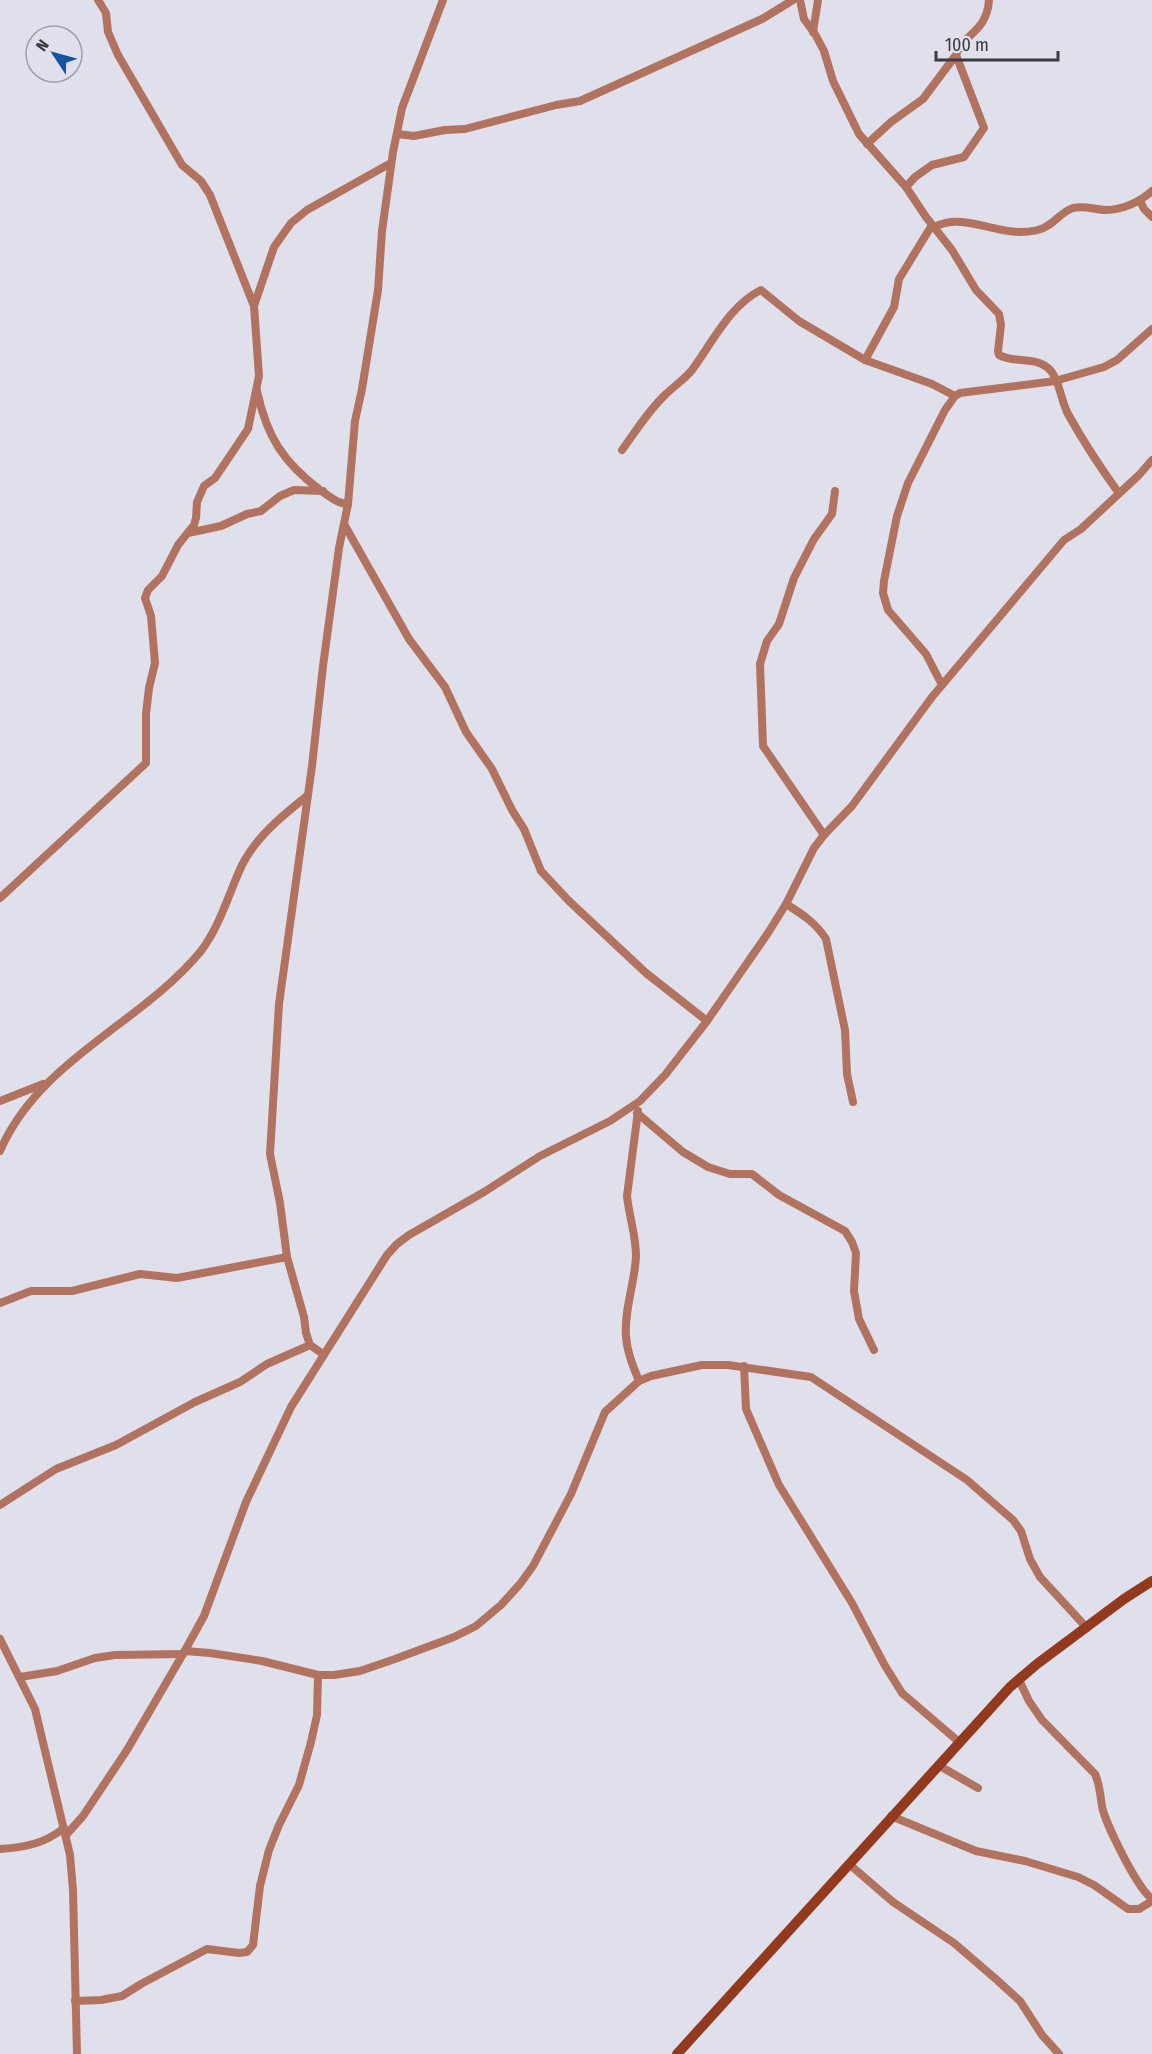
<svg xmlns="http://www.w3.org/2000/svg" width="1152" height="2054" font-family="'Fira Sans Condensed',sans-serif">
  <style>
    .lines { fill: none; stroke-linecap: round; stroke-linejoin: round }
    .street { stroke: #b17360; stroke-width: 8 }
    .secondary { stroke: #933a1e; stroke-width: 10 }
  </style>
  <rect width="100%" height="100%" fill="#dfe0eb"/>
  <g class="lines">
    <g class="street">
      <polyline points="98,0 106,13 108,32 118,55 182,165 201,181 210,195 254,306"/>
      <path d="M800,0L804,19L815,34L824,51L833,81L859,134L906,187L926,217L952,250L976,290L999,314L1001,325L998,351L999,355C1014,364 1038,355 1051,371C1060,382 1061,401 1068,414C1083,441 1100,467 1118,492"/>
      <polyline points="813,32 818,0"/>
      <polyline points="397,134 414,136 445,130 465,129 556,105 580,101 762,19 793,0"/>
      <polyline points="867,144 891,122 923,99 956,55"/>
      <path d="M906,187L915,177L932,165L964,157L984,128L956,55C961,35 987,33 989,0"/>
      <polyline points="1140,201 1144,209 1152,217"/>
      <path d="M934,227C962,213 991,232 1020,232C1028,232 1040,231 1047,226C1056,221 1063,211 1073,208C1085,205 1095,210 1106,210C1122,210 1140,202 1152,191"/>
      <polyline points="865,360 894,307 899,279 932,225"/>
      <path d="M257,391C267,437 283,462 320,490C329,496 338,504 348,504"/>
      <path d="M622,450C636,431 648,411 665,395C674,386 685,379 692,370C712,343 730,305 761,290L799,321L865,360L932,384L955,396"/>
      <polyline points="344,524 409,639 445,687 466,732 492,769 512,810 524,829 541,871 569,901 646,973 707,1021"/>
      <polyline points="188,533 221,526 247,514 261,511 280,496 294,490 323,491"/>
      <polyline points="942,685 926,654 888,610 883,593 884,581 897,516 908,483 945,410 955,396 960,393 1055,381 1104,367 1117,360 1152,329"/>
      <polyline points="824,835 763,746 760,664 767,641 779,624 794,578 814,539 832,514 835,491"/>
      <polyline points="0,898 146,763 146,714 149,688 155,663 151,616 145,598 148,590 162,576 178,545 194,525 196,518 197,502 204,486 215,478 248,429 259,376 254,306 274,247 291,223 307,210 391,163"/>
      <path d="M786,904C802,914 816,923 826,939L845,1030L847,1074L853,1102"/>
      <polyline points="0,1101 43,1084"/>
      <path d="M638,1111L627,1196C629,1216 636,1235 636,1256C635,1283 624,1309 626,1336C627,1352 633,1366 639,1381"/>
      <polyline points="637,1113 683,1152 708,1167 730,1174 752,1174 779,1195 845,1231 852,1242 856,1253 854,1291 859,1319 874,1350"/>
      <path d="M0,1151C39,1060 141,1024 201,951C220,926 229,893 242,865C256,837 283,815 307,796"/>
      <polyline points="0,1303 31,1291 72,1291 140,1274 177,1278 287,1257"/>
      <polyline points="323,1354 310,1345 306,1333 304,1317 287,1257 280,1203 270,1154 279,1004 312,766 323,666 339,548 348,504 355,421 362,389 378,290 382,231 393,152 402,108 443,0"/>
      <polyline points="744,1366 746,1409 779,1485 852,1603 884,1664 902,1693 959,1742"/>
      <polyline points="0,1505 56,1469 116,1445 195,1402 240,1382 267,1364 310,1345"/>
      <polyline points="0,1639 35,1709 70,1855 73,1890 77,2054"/>
      <polyline points="185,1651 210,1653 262,1661 318,1675 334,1675 360,1671 395,1659 454,1637 476,1626 501,1605 520,1584 533,1566 571,1494 605,1412 639,1381 651,1376 702,1365 728,1365 811,1377 967,1480 1013,1520 1021,1531 1030,1559 1040,1577 1087,1628"/>
      <polyline points="20,1677 57,1671 95,1658 115,1655 183,1654"/>
      <path d="M1019,1680L1029,1701L1042,1720L1095,1774C1100,1785 1100,1795 1102,1806C1104,1821 1140,1894 1152,1898"/>
      <polyline points="938,1765 978,1788"/>
      <polyline points="891,1816 976,1851 1025,1861 1078,1877 1094,1885 1128,1909 1139,1909 1152,1901"/>
      <polyline points="66,1835 83,1816 127,1750 183,1654 204,1616 246,1502 291,1407 387,1255 397,1244 409,1235 484,1192 540,1156 610,1121 640,1101 665,1075 707,1021 768,933 786,904 814,848 824,835 852,806 932,697 1064,540 1081,529 1139,475 1152,460"/>
      <path d="M0,1849C26,1847 44,1844 64,1828"/>
      <polyline points="849,1864 893,1902 954,1943 997,1980 1020,2001 1042,2035 1059,2054"/>
      <polyline points="75,2001 101,2000 122,1996 141,1984 207,1949 239,1953 247,1952 253,1945 260,1886 269,1850 279,1825 299,1785 311,1742 317,1715 318,1675"/>
    </g>
    <polyline class="secondary" points="677,2054 1010,1687 1037,1664 1124,1599 1152,1581"/>
  </g>
  <g transform="translate(54 54) rotate(306)"><circle r="28" fill="#dfe0eb" stroke="#9d9ea7" stroke-width="1.5"/>
  <path d="M0-4.5L10 22L0 15L-10 22Z" fill="#1553a3"/>
  <text y="-9" font-size="16" font-weight="bold" text-anchor="middle" fill="#3b3c40">N</text>
  </g>
  <path d="M936 51v9h122v-9" fill="none" stroke="#3b3c40" stroke-width="3"/>
  <text x="945" y="51" font-size="18" fill="#3b3c40" stroke="#dfe0eb" stroke-width="4.5" paint-order="stroke">100 m</text>
</svg>
